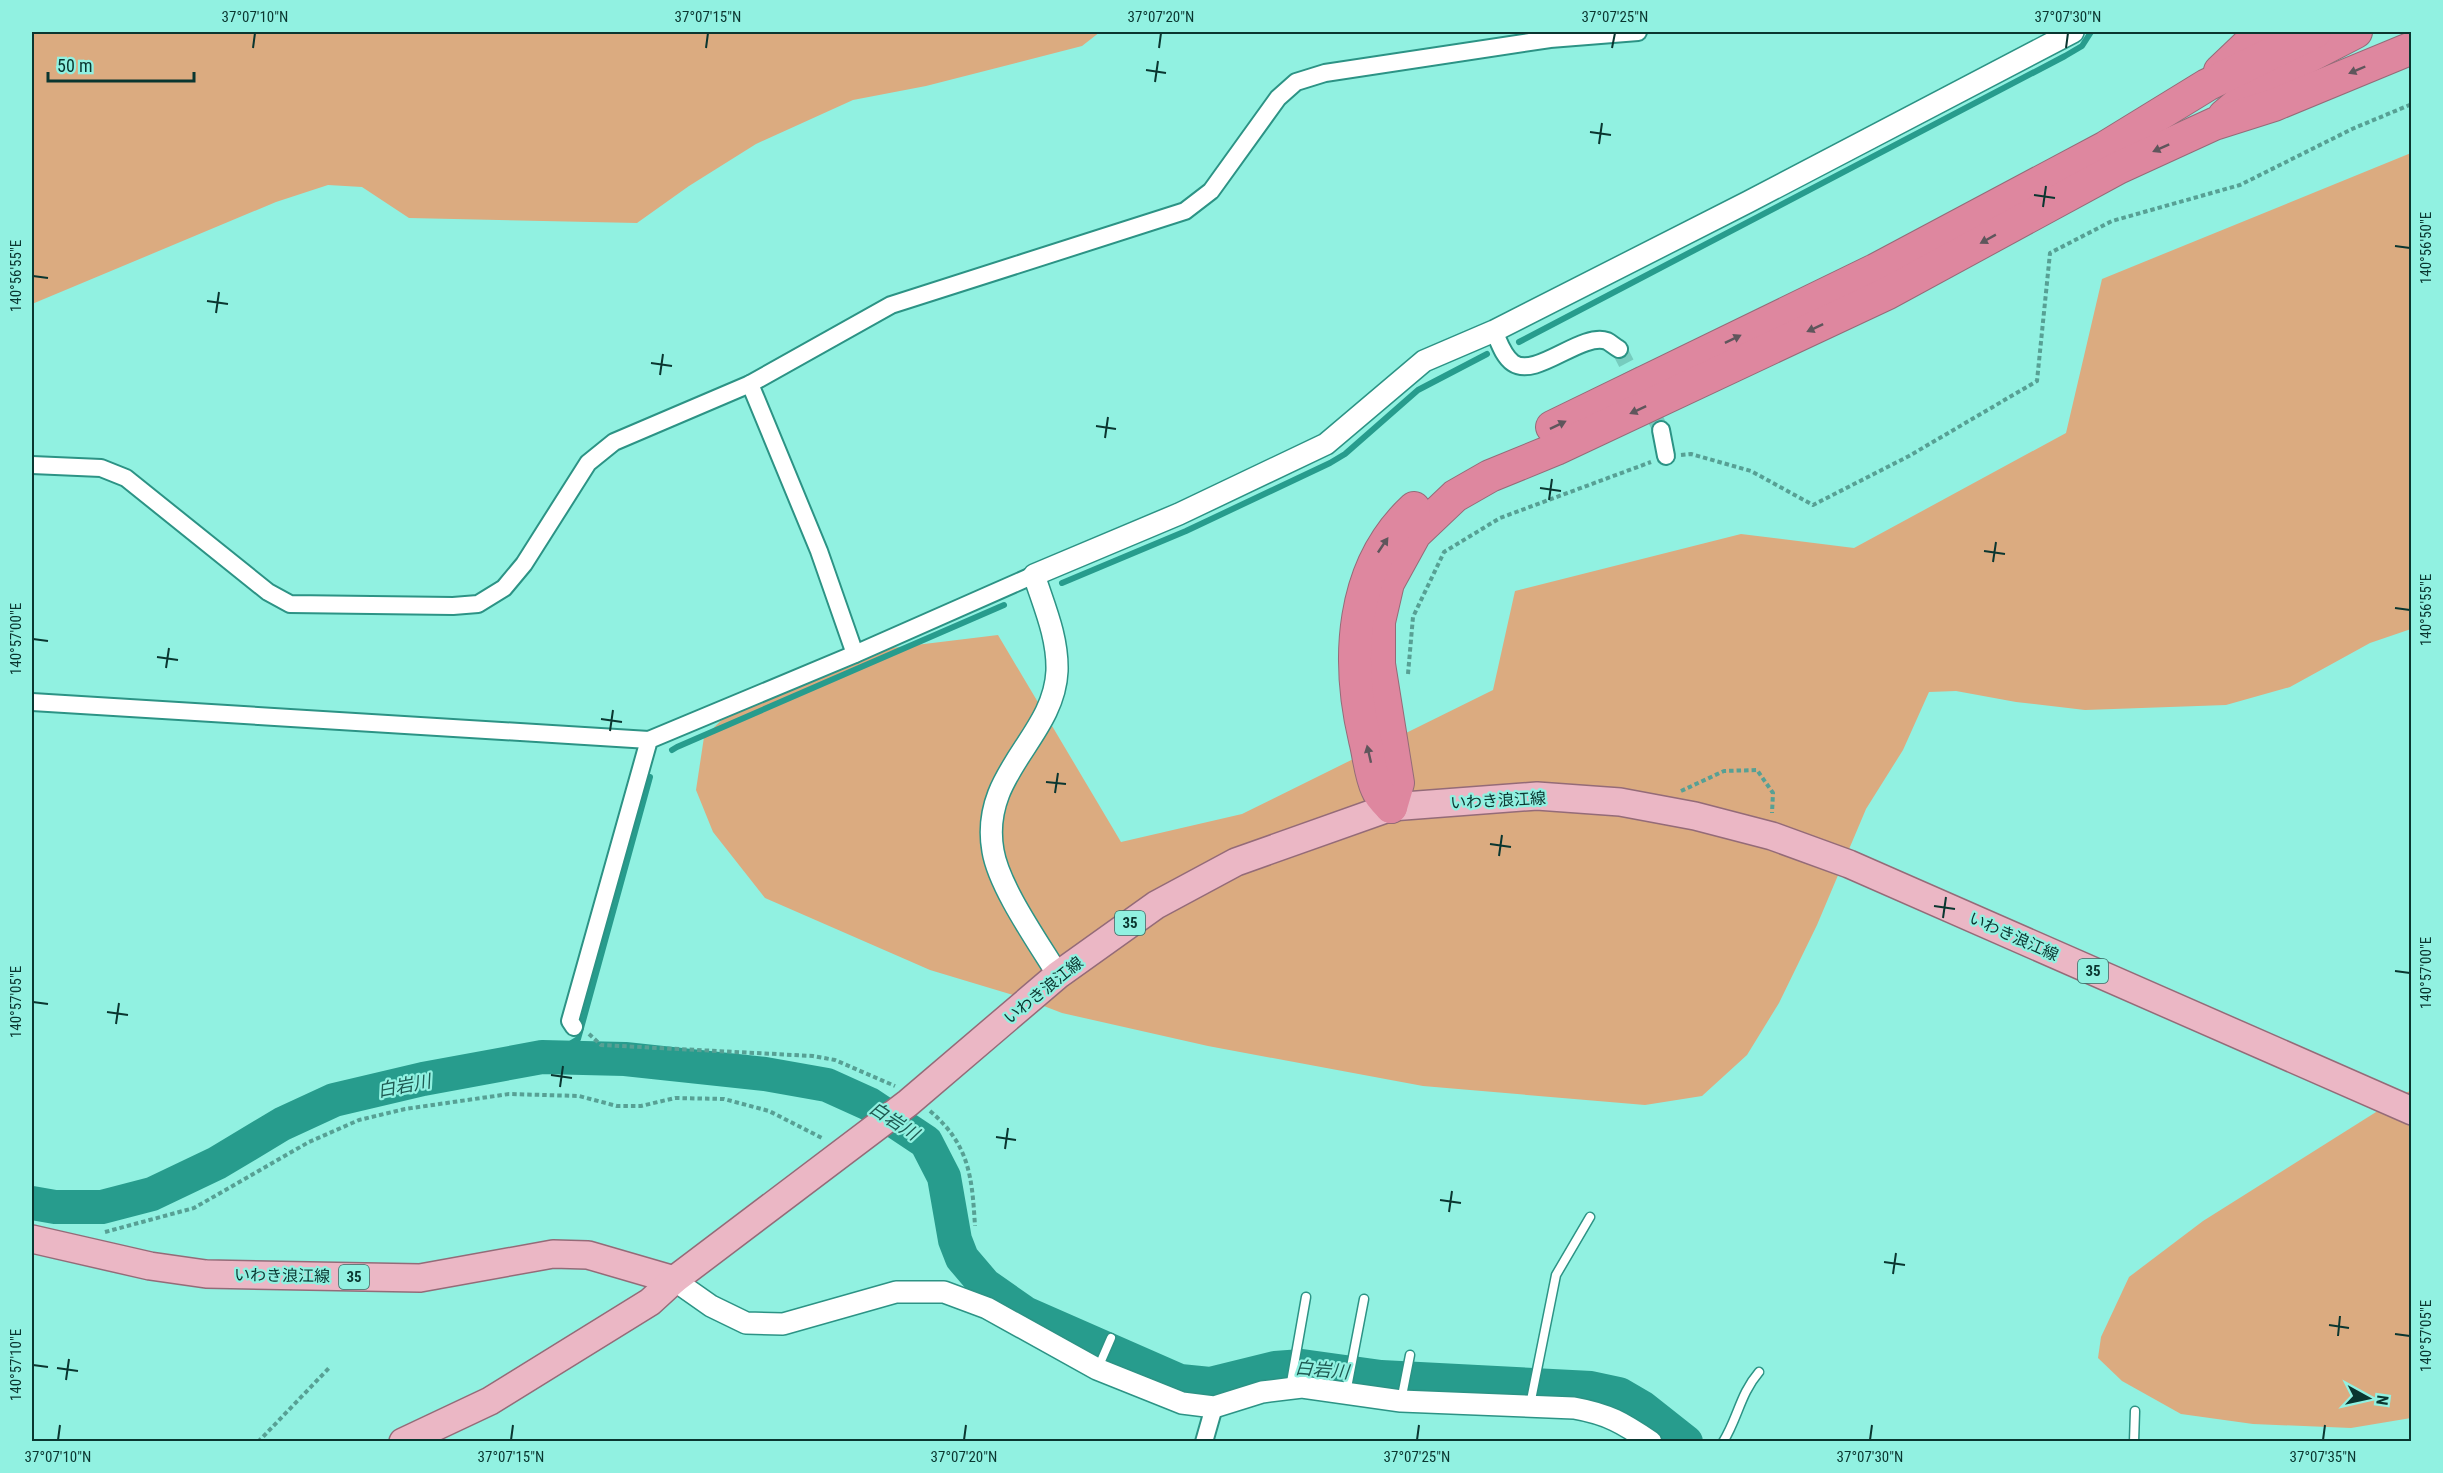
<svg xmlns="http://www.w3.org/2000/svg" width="2443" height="1473" font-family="'Roboto Condensed','Noto Sans JP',sans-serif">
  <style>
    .green { fill: #dbab80 }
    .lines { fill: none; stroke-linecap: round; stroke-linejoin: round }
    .stream { stroke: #279c8d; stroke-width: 6 }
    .river { stroke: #279c8d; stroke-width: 34 }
    .minor-tunnel { stroke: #76ccbe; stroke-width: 16; stroke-dasharray: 16 8; stroke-linecap: butt }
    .service-casing { stroke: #2c9385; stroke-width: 11 }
    .minor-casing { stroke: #2c9385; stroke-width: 20 }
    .tertiary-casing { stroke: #2c9385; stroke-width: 24 }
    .primary-casing { stroke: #946b78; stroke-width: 30 }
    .motorway-casing { stroke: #946b78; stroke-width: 34 }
    .path { stroke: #57a094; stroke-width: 4; stroke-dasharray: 4.5 3; stroke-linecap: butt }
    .service { stroke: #fff; stroke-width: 8 }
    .minor { stroke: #fff; stroke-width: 16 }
    .tertiary { stroke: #fff; stroke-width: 21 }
    .primary { stroke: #ebb7c5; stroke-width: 27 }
    .motorway { stroke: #de879f; stroke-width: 32 }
    .oneway { fill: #5f565c }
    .ticks { fill: none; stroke: #0a3630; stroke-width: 2 }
    .labels { text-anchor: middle; stroke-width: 4.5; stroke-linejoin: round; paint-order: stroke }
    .shield { fill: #91f1e1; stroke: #326e65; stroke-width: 1.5 }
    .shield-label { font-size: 15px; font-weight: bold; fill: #0a3630 }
    .street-label { font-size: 16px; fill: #0a3630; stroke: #91f1e1 }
    .water-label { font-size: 18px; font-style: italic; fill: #1e5a52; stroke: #91f1e1 }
    .neatline { fill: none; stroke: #0a3630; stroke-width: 2 }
    .ticks-label { font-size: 15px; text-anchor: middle; fill: #0a3630 }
  </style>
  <rect width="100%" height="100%" fill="#91f1e1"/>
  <g class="green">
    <polygon points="32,32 1100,32 1082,46 926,86 853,100 756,144 689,186 637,223 409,218 362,187 328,185 276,202 32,304"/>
    <polygon points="2411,153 2411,629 2370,643 2290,687 2226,705 2085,710 2016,702 1956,691 1929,692 1903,750 1866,809 1817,925 1779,1003 1747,1055 1702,1096 1645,1105 1423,1086 1208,1046 1062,1013 1023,998 930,970 765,898 713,832 696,790 704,737 749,694 883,649 998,635 1121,842 1242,814 1493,690 1515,591 1741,534 1854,548 2066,433 2102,279"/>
    <polygon points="2411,1090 2411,1418 2351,1428 2253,1424 2181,1414 2122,1381 2098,1358 2101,1337 2129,1277 2203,1221"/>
  </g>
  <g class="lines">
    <g class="stream">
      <polyline points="1519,342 2065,56 2082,46 2091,32"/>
      <polyline points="1062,583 1186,531 1330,463 1345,454 1418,390 1487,354"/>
      <polyline points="672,750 677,747 1004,605"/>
      <polyline points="549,1057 578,1039 650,777"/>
    </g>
    <polyline class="river" points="32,1203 55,1207 102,1207 152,1194 217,1163 282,1124 334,1100 423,1079 542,1057 625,1059 765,1074 827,1085 869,1104 926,1142 944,1177 955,1240 962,1258 985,1285 1025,1313 1180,1381 1210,1384 1275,1368 1302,1366 1381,1377 1591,1388 1619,1394 1643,1408 1686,1442"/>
    <polyline class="minor-tunnel" points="1619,349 1661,430"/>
    <defs>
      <g id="service">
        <polyline points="1098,1368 1111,1338"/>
        <polyline points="1290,1388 1306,1297"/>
        <polyline points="1346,1393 1364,1299"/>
        <polyline points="1401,1401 1410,1355"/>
        <polyline points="1530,1405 1556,1275 1590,1217"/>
        <path d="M1723,1442C1738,1418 1740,1394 1759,1372"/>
        <polyline points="2134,1442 2135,1411"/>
      </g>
      <g id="minor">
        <path d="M1494,331C1499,342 1503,356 1513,363C1536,379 1581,332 1607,341C1611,343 1615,347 1619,349"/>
        <polyline points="750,384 819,551 855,654"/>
        <polyline points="1661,430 1666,456"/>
        <polyline points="32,465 101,468 126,478 268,592 290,604 453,606 478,604 504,588 524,564 588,463 614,442 750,384 891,305 1185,211 1211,191 1278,98 1296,82 1325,73 1550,39 1638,32"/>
        <polyline points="32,702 649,740"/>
        <polyline points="574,1027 570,1021 649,740 855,654 1034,575"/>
        <polyline points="1204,1442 1214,1407"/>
      </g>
      <g id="tertiary">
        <path d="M1058,975C1038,942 999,887 993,851C979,773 1054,738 1057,671C1058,637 1044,606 1034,575L1179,514L1326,444L1424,361L1494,331L1748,202L2073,32"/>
        <path d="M674,1280L711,1306L746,1323L783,1324L896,1292H944L987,1308L1097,1369L1182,1403L1214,1407L1262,1392L1302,1387L1401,1401L1574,1408C1608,1414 1623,1423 1651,1442"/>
      </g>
      <g id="primary">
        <polyline points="32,1239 150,1266 206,1274 420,1278 553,1254 588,1255 674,1280"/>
        <polyline points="403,1442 490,1401 650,1302 674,1280 908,1103 1058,975 1156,905 1236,862 1391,807 1537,796 1620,802 1695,816 1772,836 1849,864 2412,1111"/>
      </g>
      <g id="motorway">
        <polyline points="2220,71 2261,32"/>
        <polyline points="2224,116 2271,76 2356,32"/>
        <polyline points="1552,427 1875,270 2106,147 2207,85 2315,32"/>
        <polyline points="1391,807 1398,783 1379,664 1379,622 1388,583 1415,534 1455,496 1490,476 1556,449 1888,293 2118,168 2214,124 2274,105 2412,48"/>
        <path d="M1391,807C1386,802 1379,795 1377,789C1370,774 1369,755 1365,740C1346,660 1350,567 1414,508"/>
      </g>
    </defs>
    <use href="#service" class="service-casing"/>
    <use href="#minor" class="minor-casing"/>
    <use href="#tertiary" class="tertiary-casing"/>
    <use href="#primary" class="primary-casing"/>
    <use href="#motorway" class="motorway-casing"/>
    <g class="path">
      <polyline points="1681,455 1691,454 1751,471 1813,505 1909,456 2037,381 2050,253 2112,221 2240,185 2352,129 2412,104"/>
      <polyline points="1408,674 1413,617 1444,552 1500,518 1651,462"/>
      <polyline points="1681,791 1724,771 1757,770 1773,793 1772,813"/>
      <polyline points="589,1034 601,1045 813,1056 835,1060 895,1086"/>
      <path d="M930,1111C970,1145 972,1178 975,1226"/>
      <polyline points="105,1232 194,1208 309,1142 359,1120 405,1109 509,1094 579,1096 617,1106 641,1106 675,1098 724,1099 769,1111 824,1139"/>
      <polyline points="258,1442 329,1368"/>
    </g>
    <use href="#service" class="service"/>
    <use href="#minor" class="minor"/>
    <use href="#tertiary" class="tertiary"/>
    <use href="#primary" class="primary"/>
    <use href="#motorway" class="motorway"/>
  </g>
  <defs><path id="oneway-solid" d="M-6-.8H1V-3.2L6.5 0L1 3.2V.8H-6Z" transform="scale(1.5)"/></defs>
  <g class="oneway">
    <use href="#oneway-solid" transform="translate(2357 70) rotate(157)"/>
    <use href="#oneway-solid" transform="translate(2161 148) rotate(156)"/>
    <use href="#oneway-solid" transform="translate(1988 239) rotate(151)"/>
    <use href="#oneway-solid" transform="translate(1815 328) rotate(155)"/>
    <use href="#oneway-solid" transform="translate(1733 339) rotate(-26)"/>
    <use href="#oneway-solid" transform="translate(1638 410) rotate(155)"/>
    <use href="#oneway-solid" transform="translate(1558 425) rotate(-26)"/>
    <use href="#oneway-solid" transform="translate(1383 545) rotate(-56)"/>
    <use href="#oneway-solid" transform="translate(1369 754) rotate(-103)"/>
  </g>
  <path class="ticks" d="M253,48L255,33M706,48L708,33M1159,48L1161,33M1612,48L1615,33M2066,48L2068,33M1146,70L1166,73M1155,82L1158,61M1590,132L1611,135M1599,144L1602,123M2034,195L2055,198M2043,207L2046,186M2395,246L2410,248M33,276L48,278M207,301L228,304M216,313L219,292M651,363L672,366M660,375L663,354M1096,426L1116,429M1105,438L1108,417M1540,488L1561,491M1549,500L1552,479M1984,551L2005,554M1993,562L1996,542M2395,608L2410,610M33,639L48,641M157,657L178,660M166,668L169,648M601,719L622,722M610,731L613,710M1046,782L1066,784M1055,793L1058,773M1490,844L1511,847M1499,856L1502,835M1934,906L1955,909M1943,918L1946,897M2395,971L2410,973M33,1002L48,1004M107,1012L128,1015M116,1024L119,1003M551,1075L572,1078M560,1087L563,1066M996,1137L1016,1140M1005,1149L1008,1128M1440,1200L1461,1203M1449,1212L1452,1191M1884,1262L1905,1265M1893,1274L1896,1253M2329,1325L2349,1328M2395,1334L2410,1336M2338,1336L2340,1316M33,1365L48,1367M57,1368L78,1371M66,1380L69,1359M58,1440L60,1425M511,1440L513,1425M964,1440L966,1425M1417,1440L1419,1425M1870,1440L1872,1425M2323,1440L2325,1425"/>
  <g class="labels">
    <g class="shield">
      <rect x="1115" y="911" width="30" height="24" rx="4.5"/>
      <rect x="2078" y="959" width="30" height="24" rx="4.5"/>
      <rect x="339" y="1265" width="30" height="24" rx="4.5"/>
    </g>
    <g class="shield-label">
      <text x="1130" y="928">35</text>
      <text x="2093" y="976">35</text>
      <text x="354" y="1282">35</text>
    </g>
    <g class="street-label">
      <text transform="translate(1498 800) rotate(-3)" y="6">いわき浪江線</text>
      <text transform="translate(2014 936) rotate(24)" y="6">いわき浪江線</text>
      <text transform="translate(1043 990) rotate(-39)" y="6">いわき浪江線</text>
      <text transform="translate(282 1275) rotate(1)" y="6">いわき浪江線</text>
    </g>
    <g class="water-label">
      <text transform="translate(404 1086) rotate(-11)" y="6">白岩川</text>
      <text transform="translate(894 1121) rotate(33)" y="6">白岩川</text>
      <text transform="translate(1322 1370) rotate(5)" y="6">白岩川</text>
    </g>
  </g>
  <rect width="2443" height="1473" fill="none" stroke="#91f1e1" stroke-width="66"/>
  <g transform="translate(2368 1398) rotate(98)" stroke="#91f1e1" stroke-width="4.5" paint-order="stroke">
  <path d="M0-4.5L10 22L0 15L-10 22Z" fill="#0a3630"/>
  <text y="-9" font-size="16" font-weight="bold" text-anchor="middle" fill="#0a3630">N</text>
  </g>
  <path d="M48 72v9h146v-9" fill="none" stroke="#0a3630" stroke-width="3"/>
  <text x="57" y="72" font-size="18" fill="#0a3630" stroke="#91f1e1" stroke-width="4.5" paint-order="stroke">50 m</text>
  <rect x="33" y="33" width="2377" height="1407" class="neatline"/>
  <g class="ticks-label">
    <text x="255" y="22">37°07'10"N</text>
    <text x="708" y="22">37°07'15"N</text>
    <text x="1161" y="22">37°07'20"N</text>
    <text x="1615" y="22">37°07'25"N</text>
    <text x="2068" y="22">37°07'30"N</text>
    <text transform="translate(2426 248) rotate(-90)" y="5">140°56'50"E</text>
    <text transform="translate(16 276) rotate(-90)" y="5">140°56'55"E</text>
    <text transform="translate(2426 610) rotate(-90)" y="5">140°56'55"E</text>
    <text transform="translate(16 639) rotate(-90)" y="5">140°57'00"E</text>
    <text transform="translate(2426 973) rotate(-90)" y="5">140°57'00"E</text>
    <text transform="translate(16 1002) rotate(-90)" y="5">140°57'05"E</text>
    <text transform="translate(2426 1336) rotate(-90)" y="5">140°57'05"E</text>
    <text transform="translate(16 1365) rotate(-90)" y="5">140°57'10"E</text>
    <text x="58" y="1462">37°07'10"N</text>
    <text x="511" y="1462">37°07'15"N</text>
    <text x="964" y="1462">37°07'20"N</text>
    <text x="1417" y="1462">37°07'25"N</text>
    <text x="1870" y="1462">37°07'30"N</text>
    <text x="2323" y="1462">37°07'35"N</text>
  </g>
</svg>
